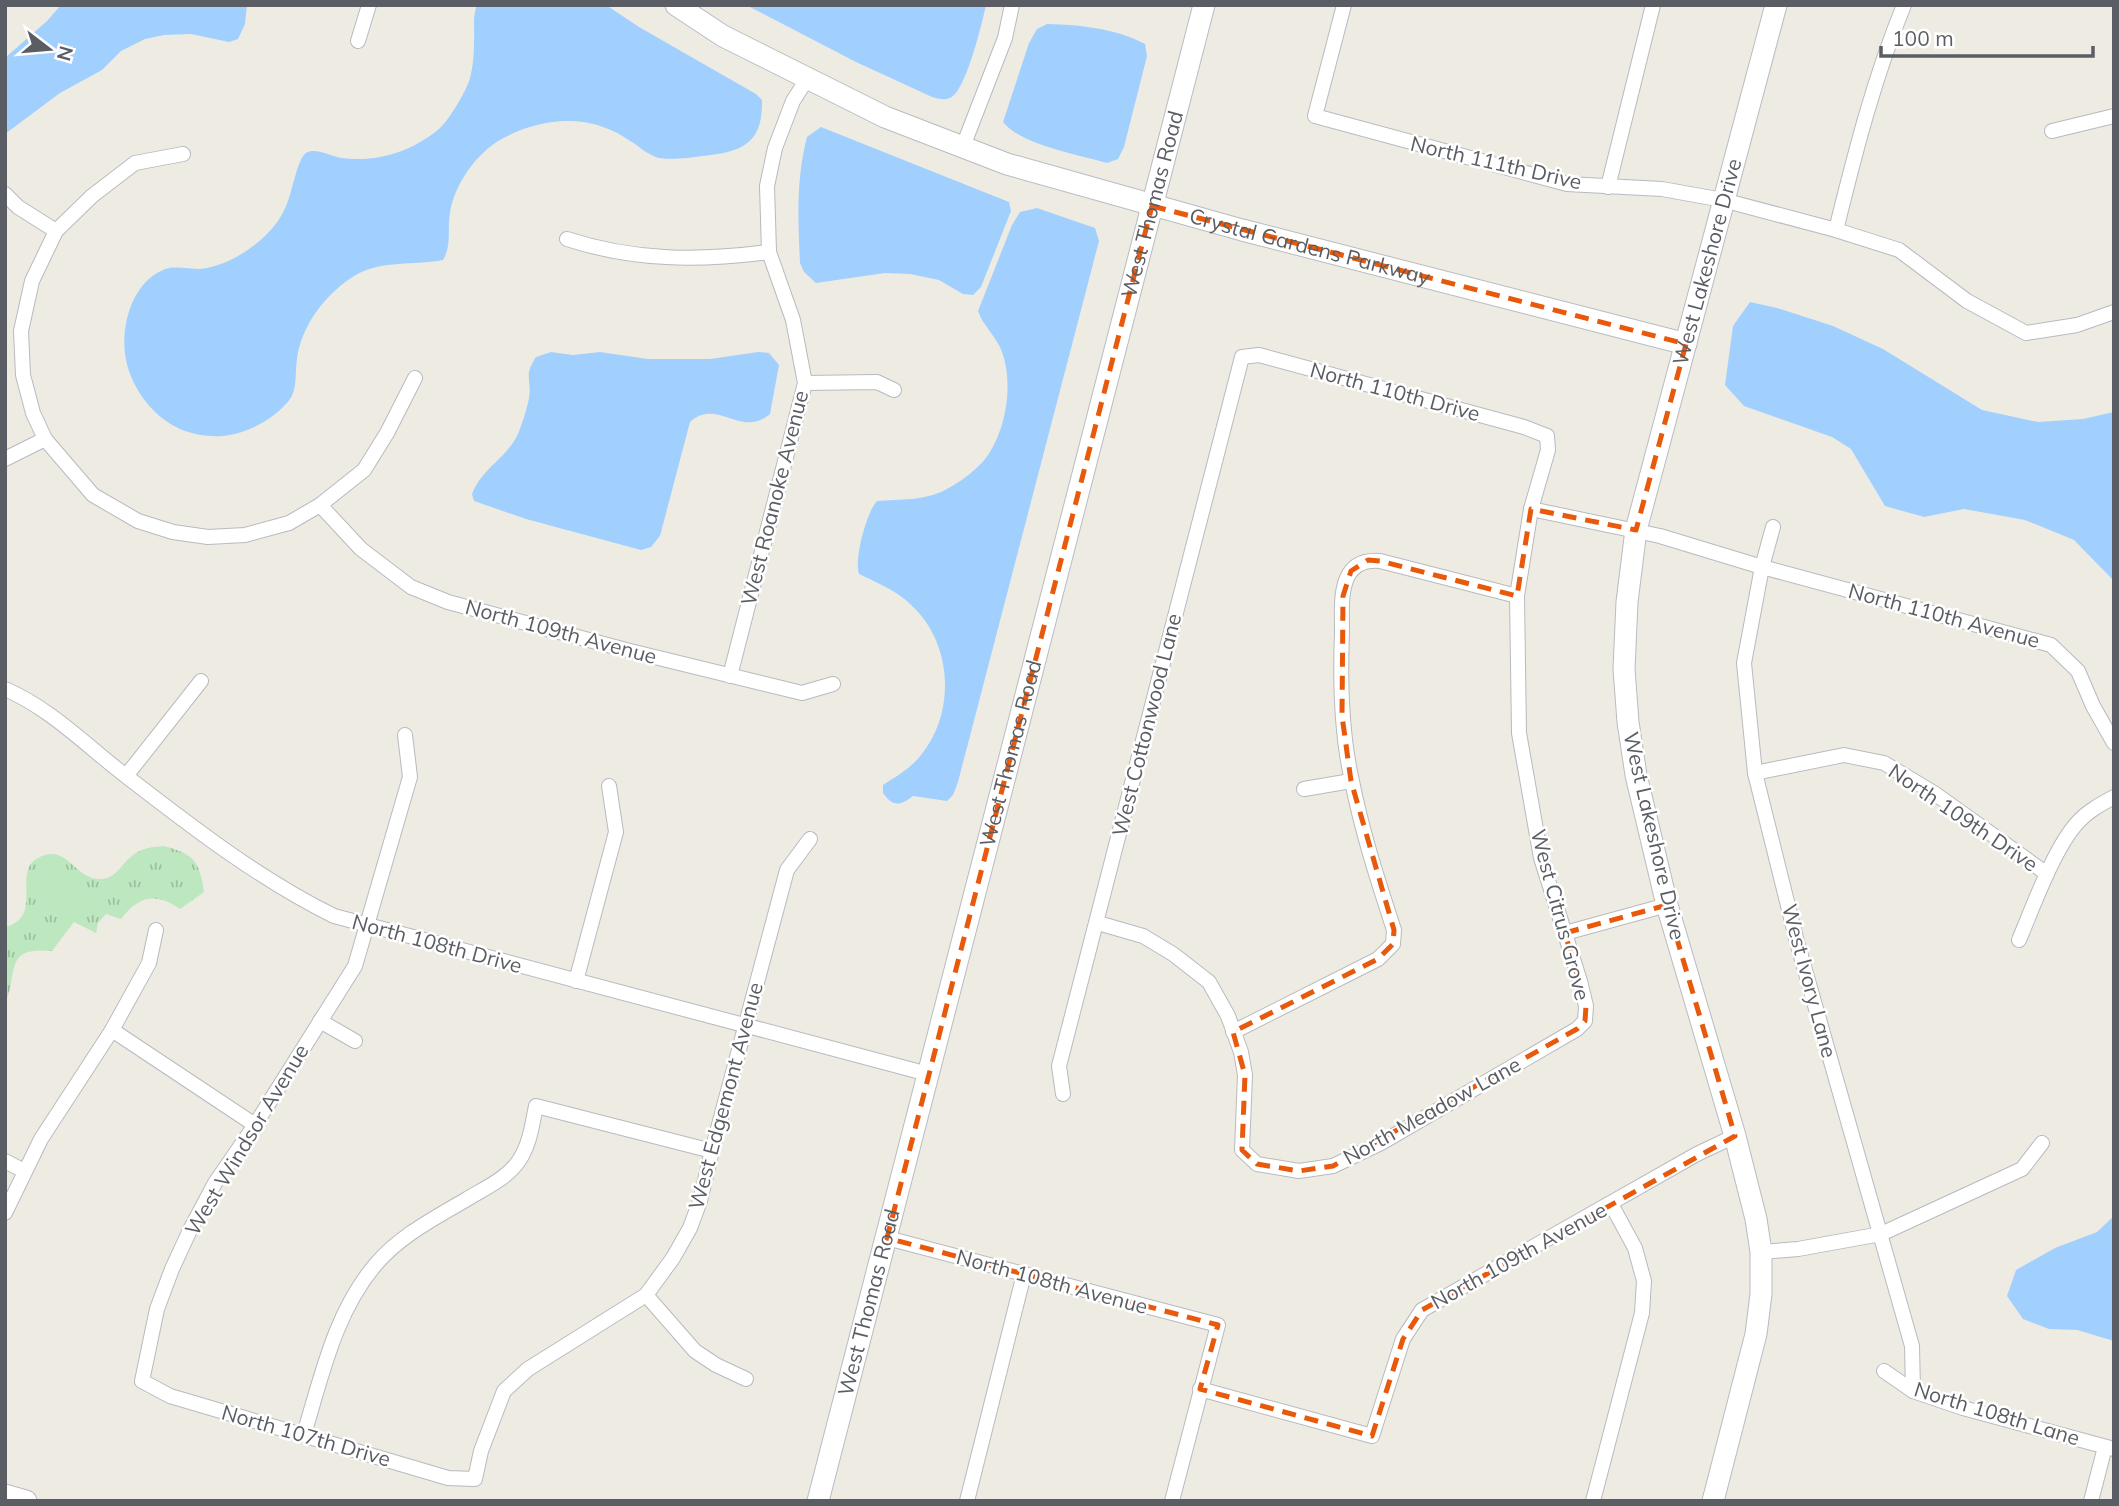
<svg xmlns="http://www.w3.org/2000/svg" width="2119" height="1506" font-family="Mulish,sans-serif">
  <style>
    .park { fill: url(#park-tufts) }
    .garden { fill: #bde7bf }
    .water { fill: #a1d0ff }
    .lines { fill: none; stroke-linecap: round; stroke-linejoin: round }
    .street-casing { stroke: #b7babf; stroke-width: 16 }
    .secondary-casing { stroke: #b8bbc1; stroke-width: 23 }
    .street { stroke: #fff; stroke-width: 14 }
    .secondary { stroke: #fff; stroke-width: 21 }
    .marked { fill: none; stroke: #e8590c; stroke-width: 5; stroke-dasharray: 14 9; stroke-linejoin: round }
    .labels { text-anchor: middle; stroke-width: 5; stroke-linejoin: round; paint-order: stroke }
    .street-label { font-size: 21px; fill: #5a5e64; stroke: #fff }
  </style>
  <defs>
    <pattern id="park-tufts" width="24" height="20" patternUnits="userSpaceOnUse" patternTransform="scale(1.75)"><rect width="24" height="20" fill="#bde7bf"/><path d="M3 7l-1-3M5 7V3M7 7l1-3M15 17l-1-3M17 17v-4M19 17l1-3" fill="none" stroke="#9dbe9f"/></pattern>
  </defs>
  <rect width="100%" height="100%" fill="#eeece2"/>
  <path class="park" d="M163,846C193,853 200,861 204,892L180,909C155,892 139,896 121,919L106,914L98,923L96,933L74,922L52,951C2,946 19,974 5,1004V927C44,918 13,874 36,859C66,841 74,878 98,879C116,880 120,865 132,856C141,848 151,847 163,846Z"/>
  <polygon class="garden" points="43,867 87,880 80,907 77,908 34,896 39,872"/>
  <g class="water">
    <polygon points="61,5 247,5 245,24 238,39 229,42 191,34 164,35 145,39 121,51 102,70 60,93 5,134 5,58 47,21"/>
    <path d="M477,5H606L639,27L756,94L762,100C763,144 742,152 702,156C690,158 672,160 659,158C647,155 638,145 627,139C614,130 598,124 583,122C555,118 524,126 500,140C476,154 454,185 450,213C447,229 452,246 443,260C412,266 379,259 351,278C324,296 301,327 297,359C295,372 297,384 292,396C288,403 280,410 274,415C247,435 217,442 185,431C158,421 138,397 129,371C117,338 128,285 163,270C173,265 188,269 200,269C223,267 248,252 265,236C274,227 281,218 286,206C292,194 297,159 306,153C316,147 332,157 342,158C376,163 414,151 440,128C449,120 467,90 470,78C473,67 474,53 474,42C475,29 472,17 477,5Z"/>
    <path d="M746,5H986C982,24 967,84 953,96C947,101 939,99 932,97L856,62Z"/>
    <path d="M1047,24C1080,25 1115,28 1145,44L1147,56L1124,147L1118,159L1107,163C1080,155 1021,145 1003,122L1029,43L1037,29Z"/>
    <path d="M821,127L1009,202L1011,211L981,287L973,295L963,294L939,280L910,274L885,273L816,283L804,272L800,263C798,220 796,179 807,137Z"/>
    <path d="M1037,208L1095,228L1099,241L958,782L953,795L947,801L913,796C900,806 893,807 883,793V785C897,776 911,768 921,755C957,711 952,641 910,604C896,590 877,583 859,574C854,560 866,513 877,501C900,499 924,501 945,490C961,482 981,467 990,452C1007,424 1013,382 1002,352C997,337 983,326 978,311L1012,225L1020,212Z"/>
    <polygon points="1750,302 1777,308 1833,326 1883,349 1982,410 2038,422 2083,419 2114,412 2114,581 2074,540 2025,520 1964,509 1924,517 1885,506 1851,449 1832,437 1744,406 1725,385 1733,326"/>
    <path d="M551,352L573,355L600,352L648,359H710L758,352L769,353L779,365L770,414C741,439 717,397 690,422L660,536L651,547L641,550L526,519L474,501L472,494C483,467 506,459 518,434C522,424 527,409 529,398C532,378 523,377 536,357Z"/>
    <polygon points="2114,1216 2114,1341 2077,1330 2049,1329 2023,1319 2007,1296 2016,1270 2055,1248 2097,1232"/>
  </g>
  <g class="lines">
    <defs>
      <g id="street">
        <polyline points="1344,5 1315,116 1567,184 1662,189 1723,200 1836,230 1899,250 1967,301 2026,333 2077,325 2114,312"/>
        <polyline points="358,41 369,5"/>
        <polyline points="2052,131 2114,116"/>
        <polyline points="962,149 1005,38 1012,5"/>
        <polyline points="183,154 135,163 92,196 56,231 32,281 21,331 23,375 33,413 45,439 93,495 138,521 173,532 208,537 245,535 289,523 320,505 364,470 387,433 415,378"/>
        <polyline points="1608,187 1653,5"/>
        <polyline points="5,194 18,207 56,231"/>
        <path d="M1836,230C1855,153 1874,78 1904,5"/>
        <path d="M567,239C634,261 699,261 769,252"/>
        <polyline points="805,383 877,382 894,390"/>
        <polyline points="5,459 45,439"/>
        <polyline points="320,505 361,549 411,587 448,602 626,650 802,693 833,684"/>
        <polyline points="1531,509 1660,536 1762,567 2051,645 2078,671 2093,706 2114,743"/>
        <polyline points="1773,527 1762,567 1744,663 1755,773 1797,942 1912,1346 1913,1391"/>
        <polyline points="730,676 805,383 793,320 769,252 767,186 775,148 793,101 807,79"/>
        <path d="M5,689C50,708 88,747 126,776C192,827 259,879 334,916L928,1074"/>
        <polyline points="405,735 410,777 355,966 255,1125 215,1183 190,1230 172,1269 157,1309 142,1381 170,1396 448,1478 475,1479 481,1451 504,1391 528,1369 646,1295 673,1258 690,1228 700,1201 712,1151 787,870 810,839"/>
        <polyline points="1755,773 1844,755 1884,763 1934,793 2047,874"/>
        <polyline points="126,776 201,681"/>
        <polyline points="1304,789 1351,781"/>
        <polyline points="1565,933 1667,905"/>
        <path d="M2019,940C2033,907 2054,848 2078,822C2088,811 2101,804 2114,797"/>
        <polyline points="576,981 616,832 609,786"/>
        <polyline points="320,1021 355,1041"/>
        <polyline points="112,1030 255,1125"/>
        <path d="M1233,1032L1378,959L1393,944L1394,930C1378,881 1362,832 1352,781C1341,733 1340,682 1342,632C1342,601 1337,558 1380,561L1517,596"/>
        <polyline points="1063,1094 1059,1066 1242,357 1259,355 1524,427 1547,436 1548,450 1531,509 1517,596 1519,733 1541,858 1580,981 1586,1006 1585,1021 1577,1029 1381,1143 1333,1166 1299,1171 1257,1164 1242,1150 1245,1075 1241,1052 1228,1016 1209,982 1173,954 1143,936 1098,923"/>
        <polyline points="5,1161 24,1171"/>
        <polyline points="5,1213 41,1139 112,1030 149,963 156,930"/>
        <polyline points="887,1238 1218,1325 1172,1501"/>
        <polyline points="1761,1252 1798,1249 1881,1234 2022,1169 2042,1143"/>
        <polyline points="646,1295 695,1351 716,1365 746,1379"/>
        <polyline points="1884,1371 1913,1391 1963,1408 2114,1449"/>
        <polyline points="1200,1389 1372,1436 1403,1339 1422,1310 1697,1154 1735,1136"/>
        <path d="M304,1434C322,1375 335,1312 376,1264C401,1235 435,1218 467,1199C485,1188 506,1179 518,1162C530,1145 532,1125 536,1106L712,1151"/>
        <polyline points="967,1501 1024,1274"/>
        <polyline points="1593,1501 1642,1313 1644,1281 1635,1248 1611,1204"/>
        <polyline points="2091,1501 2105,1447"/>
      </g>
      <g id="secondary">
        <path id="s1" d="M676,5L723,36L885,117L1007,164L1242,230L1686,344"/>
        <polyline points="5,1495 26,1501"/>
        <path id="s2" d="M818,1501L1204,5"/>
        <path id="s3" d="M1713,1501L1756,1334L1761,1294V1252L1756,1219L1735,1136L1667,905L1636,775L1628,722L1624,669L1627,602L1636,530L1776,5"/>
      </g>
    </defs>
    <use href="#street" class="street-casing"/>
    <use href="#secondary" class="secondary-casing"/>
    <use href="#street" class="street"/>
    <use href="#secondary" class="secondary"/>
  </g>
  <path class="marked" d="M1152,206L1686,344L1636,530L1531,509L1517,596L1380,561L1368,560L1351,571L1343,596L1342,716L1351,781L1394,930L1393,944L1378,959L1233,1032L1245,1075L1242,1150L1257,1164L1299,1171L1333,1166L1577,1029L1585,1021L1586,1006L1565,933L1667,905L1735,1136L1422,1310L1403,1339L1372,1436L1200,1389L1218,1325L887,1238Z"/>
  <g class="labels">
    <g class="street-label">
      <text transform="translate(1496 163) rotate(13)" y="7">North 111th Drive</text>
      <text dy="7" stroke="none"><textPath href="#s2" startOffset="1339">West Thomas Road</textPath></text>
      <text dy="7" stroke="none"><textPath href="#s1" startOffset="682">Crystal Gardens Parkway</textPath></text>
      <text dy="7" stroke="none"><textPath href="#s3" startOffset="1272">West Lakeshore Drive</textPath></text>
      <text transform="translate(1395 392) rotate(15)" y="7">North 110th Drive</text>
      <text transform="translate(775 498) rotate(-76)" y="7">West Roanoke Avenue</text>
      <text transform="translate(1944 616) rotate(15)" y="7">North 110th Avenue</text>
      <text transform="translate(561 632) rotate(15)" y="7">North 109th Avenue</text>
      <text transform="translate(1147 725) rotate(-76)" y="7">West Cottonwood Lane</text>
      <text dy="7" stroke="none"><textPath href="#s2" startOffset="772">West Thomas Road</textPath></text>
      <text transform="translate(1963 818) rotate(34)" y="7">North 109th Drive</text>
      <text transform="translate(1654 836) rotate(77)" y="7">West Lakeshore Drive</text>
      <text transform="translate(1560 915) rotate(75)" y="7">West Citrus Grove</text>
      <text transform="translate(437 944) rotate(15)" y="7">North 108th Drive</text>
      <text transform="translate(1809 981) rotate(75)" y="7">West Ivory Lane</text>
      <text transform="translate(726 1096) rotate(-75)" y="7">West Edgemont Avenue</text>
      <text transform="translate(1432 1111) rotate(-29)" y="7">North Meadow Lane</text>
      <text transform="translate(247 1140) rotate(-59)" y="7">West Windsor Avenue</text>
      <text transform="translate(1519 1256) rotate(-29)" y="7">North 109th Avenue</text>
      <text transform="translate(1052 1282) rotate(15)" y="7">North 108th Avenue</text>
      <text dy="7" stroke="none"><textPath href="#s2" startOffset="205">West Thomas Road</textPath></text>
      <text transform="translate(1997 1414) rotate(17)" y="7">North 108th Lane</text>
      <text transform="translate(306 1436) rotate(16)" y="7">North 107th Drive</text>
    </g>
  </g>
  <rect width="2119" height="1506" fill="none" stroke="#5a5e64" stroke-width="14"/>
  <g transform="translate(49 49) rotate(106)" stroke="#ffffff" stroke-width="5" paint-order="stroke">
  <path d="M0-5L12 26L0 18L-12 26Z" fill="#5a5e64"/>
  <text y="-10" font-size="19" font-weight="bold" text-anchor="middle" fill="#5a5e64">N</text>
  </g>
  <path d="M1881 46v10h212v-10" fill="none" stroke="#5a5e64" stroke-width="3.5"/>
  <text x="1892" y="46" font-size="21" fill="#5a5e64" stroke="#ffffff" stroke-width="5" paint-order="stroke">100 m</text>
</svg>
